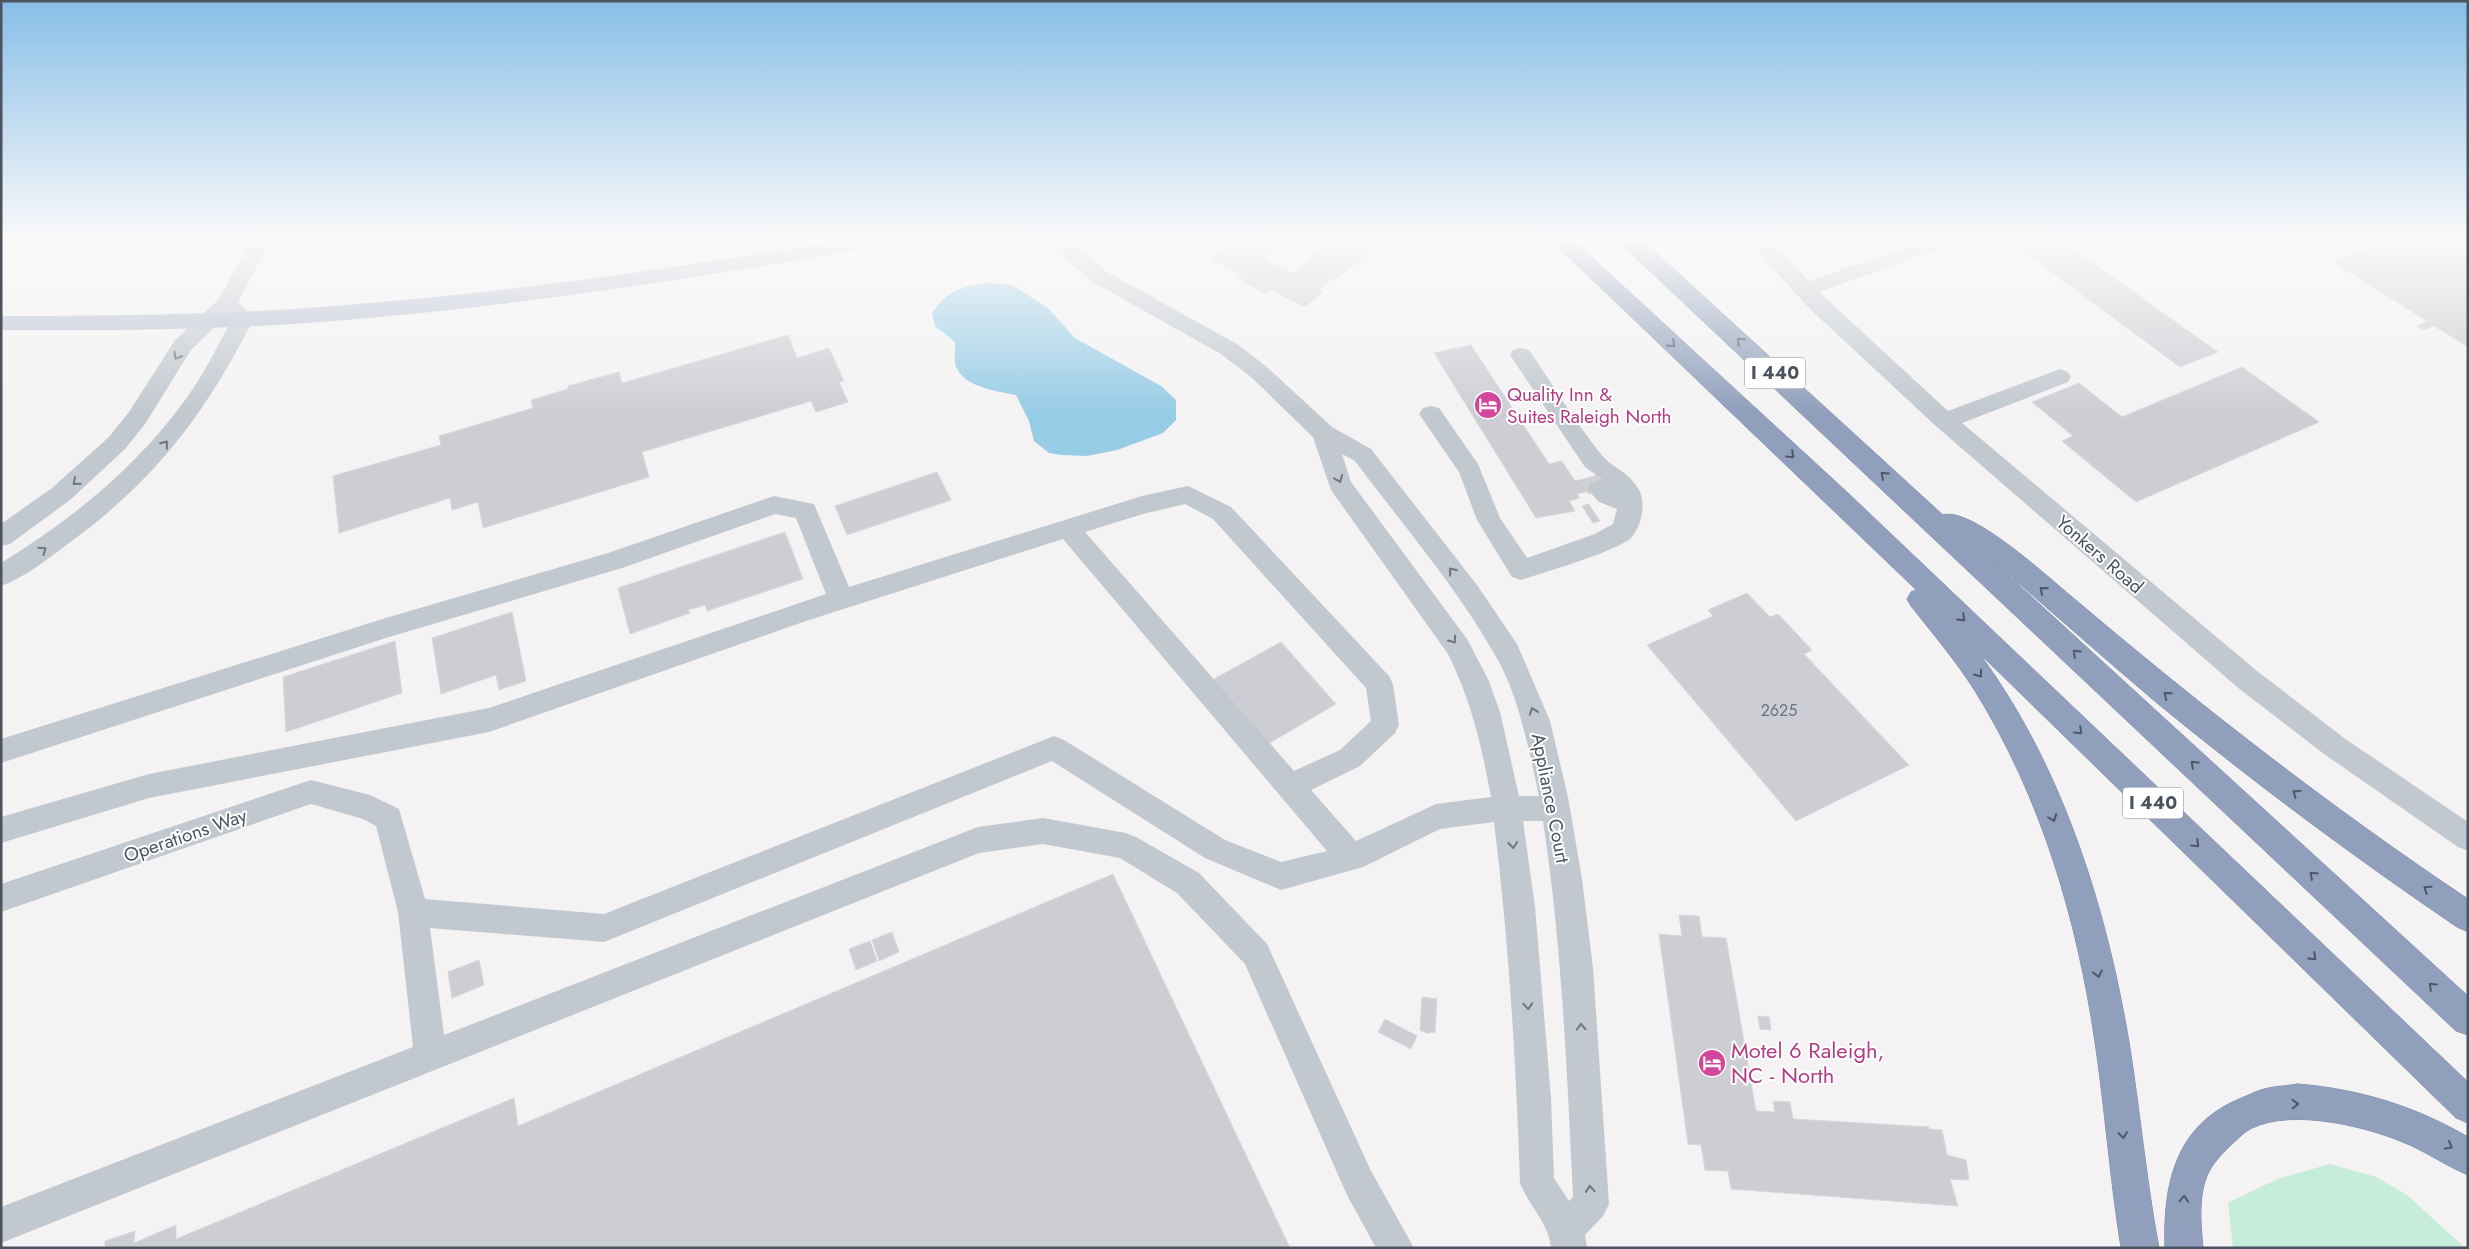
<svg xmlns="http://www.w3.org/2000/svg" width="2469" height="1249" font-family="Jost,sans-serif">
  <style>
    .green { fill: #c6edd9 }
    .water { fill: #97cce6 }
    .building { fill: #cdced4; stroke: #d7d8dd }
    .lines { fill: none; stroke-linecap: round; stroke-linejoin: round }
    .minor-tunnel { stroke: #d2d2d4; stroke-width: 24; stroke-dasharray: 24 12; stroke-linecap: butt }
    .highway-casing { stroke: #7a8aa8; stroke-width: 1 }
    .minor { fill: #c1c8cf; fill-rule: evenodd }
    .major { fill: #b5bece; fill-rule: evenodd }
    .highway { fill: #8f9fbc; fill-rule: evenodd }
    .oneway { stroke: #4e5763 }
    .oneway2 { stroke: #6e7680 }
    .labels { text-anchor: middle; stroke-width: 4; stroke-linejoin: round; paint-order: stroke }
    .number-label { font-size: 16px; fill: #6c727c }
    .shield { fill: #fff; stroke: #81878e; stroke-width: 1 }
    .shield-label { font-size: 18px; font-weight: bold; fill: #4b535e }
    .hotel-label { font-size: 19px; fill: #b23c85; stroke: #fff; text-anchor: start }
    .street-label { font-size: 19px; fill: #4b535e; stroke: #fff }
    .near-hotel-label { font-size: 22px; fill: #b23c85; stroke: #fff; text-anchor: start }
  </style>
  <rect width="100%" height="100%" fill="#f4f2f2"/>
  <polygon class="green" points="2330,1164 2376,1177 2407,1195 2465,1248 2233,1248 2228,1203 2277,1179"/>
  <path class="water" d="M985,283L1012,285L1048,308L1075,338L1161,386L1176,400V420L1163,433L1117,450L1087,456L1062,455L1049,453L1034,441L1029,421L1016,395C997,391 960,387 955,363C954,356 956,349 955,342L935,326L932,313C949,290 958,288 985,283Z"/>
  <g class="building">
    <polygon points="1248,239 1293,239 1264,259 1293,273 1327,243 1329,244 1336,239 1379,240 1363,254 1366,256 1337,279 1333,278 1318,290 1323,292 1305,307 1271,290 1266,294 1239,279 1243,276 1210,259 1228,246 1234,249"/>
    <polygon points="2054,239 2059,239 2218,352 2180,367 2022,250"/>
    <polygon points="2392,239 2468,239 2468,347 2434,326 2423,330 2417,326 2427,321 2333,262"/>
    <polygon points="788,335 797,358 829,348 844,381 839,382 848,402 816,412 811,401 642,452 649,477 483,528 478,502 452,510 450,498 339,533 333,476 441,445 439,436 533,408 531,400 568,389 568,386 619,372 622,383"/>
    <polygon points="1471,345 1549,464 1562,461 1575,481 1599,475 1607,487 1577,494 1580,498 1569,501 1575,511 1536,518 1434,353"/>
    <polygon points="2242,367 2319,422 2136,502 2062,441 2073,436 2032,402 2079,383 2122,417"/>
    <polygon points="937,472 951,500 847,535 835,506"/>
    <polygon points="1589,504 1591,508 1600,521 1593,523 1582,506"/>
    <polygon points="785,532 803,579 707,611 705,605 688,610 690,613 630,634 618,588"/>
    <polygon points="1747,593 1770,617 1778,614 1812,650 1804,654 1909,765 1796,821 1647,645 1713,616 1708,610"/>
    <polygon points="512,612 526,681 499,690 496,675 441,694 432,638"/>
    <polygon points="395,641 402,693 286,732 283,677"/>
    <polygon points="1281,642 1336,704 1268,744 1214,679"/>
    <polygon points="1113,874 1290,1248 105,1248 105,1241 135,1231 134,1243 176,1225 176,1239 514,1098 518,1126"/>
    <polygon points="1679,915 1699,916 1702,937 1726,938 1756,1111 1775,1112 1773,1101 1790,1102 1793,1119 1929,1127 1929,1129 1942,1130 1947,1155 1966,1160 1969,1180 1950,1179 1958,1206 1731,1189 1728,1171 1705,1170 1701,1145 1688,1144 1659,934 1682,936"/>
    <polygon points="892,932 899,952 879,961 872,940"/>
    <polygon points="870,941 877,961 856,970 849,949"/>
    <polygon points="479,960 484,985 452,998 448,972"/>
    <polygon points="1422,997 1437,999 1435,1033 1429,1032 1429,1034 1420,1030"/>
    <polygon points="1758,1016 1769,1017 1771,1030 1760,1029"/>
    <polygon points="1385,1019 1417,1036 1411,1049 1378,1032"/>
  </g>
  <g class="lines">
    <polyline class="minor-tunnel" points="1592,477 1599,489"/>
    <defs>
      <g id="highway">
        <path d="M1550,239H1572L1848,493L2468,1082V1123L2456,1118L1979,653C2062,765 2106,906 2129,1042C2140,1110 2146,1179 2159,1248H2121C2110,1179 2105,1110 2095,1042C2077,919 2041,797 1975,691C1956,661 1933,634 1911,606L1907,599L1911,592L1916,590Z"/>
        <path d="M1619,239H1641L1943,515C1971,506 2049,578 2071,596C2198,704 2329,806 2468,899V932L2457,927C2354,857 2253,782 2157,703C2099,654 2043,604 1985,554L2468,996V1035L2456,1031L1621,244Z"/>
        <path d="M2298,1084C2359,1089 2415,1106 2468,1137V1175C2444,1165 2424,1150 2400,1141C2361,1125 2281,1106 2244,1133C2239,1137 2235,1142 2230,1146C2221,1155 2212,1164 2207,1176C2198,1197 2201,1225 2203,1248H2165C2163,1184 2175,1126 2239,1099C2247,1096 2256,1091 2264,1089C2275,1086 2287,1086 2298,1084Z"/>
      </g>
    </defs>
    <use href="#highway" class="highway-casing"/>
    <g class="minor">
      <path d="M252,239H272L238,302L254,318C205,415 154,482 65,546C46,560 24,578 1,586V563C74,518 138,466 188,396C205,372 218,345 232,319L227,315L191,350L145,424L125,449L70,500L10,544L1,546V524L52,488L109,437L129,412L175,340L219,299Z"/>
      <path d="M1048,239H1068L1107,272L1237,344L1267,367L1332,427L1371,449L1477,585L1517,644L1550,721L1568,797L1582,879L1593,968L1609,1204L1603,1216L1585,1235L1587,1248H1551C1549,1223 1529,1206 1520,1183C1516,1062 1509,942 1494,822L1440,829L1363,867L1281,890L1205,858L1052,761L604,942L430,928L444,1035L978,827L1043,818L1126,833L1136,837L1199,873L1267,944L1371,1171L1414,1248H1376L1347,1195L1245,964L1177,893L1120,858L1043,844L979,853L1,1243V1207L413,1047L398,912L376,826L363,819L311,804L1,912V884L311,780L370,795L399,809L425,899L604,914L1054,736L1064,740L1225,840L1281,862L1327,851L1063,539L806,621L489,732L149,798L1,843V817L149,774L489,708L826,594L796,518L775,514L622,568L389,637L1,763V739L389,617L608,553L774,496L814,504L849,587L1142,496L1188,486L1231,507L1389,676L1393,684L1399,725L1395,733L1360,766L1311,790L1356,841L1436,804L1491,797C1482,747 1471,700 1448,654L1331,490L1313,437L1251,377L1221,354L1093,282L1057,252ZM1342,454L1355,461C1402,524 1456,586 1495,655C1519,695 1529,751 1539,796H1519L1500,712L1488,679L1467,639L1351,482ZM1185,504L1213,519L1366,688L1371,721L1340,750L1294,771L1085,532L1143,514ZM1523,821H1543C1562,946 1567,1071 1573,1197L1569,1201L1554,1178L1551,1098L1535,907Z"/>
      <polygon points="1750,239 1770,239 1809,281 1930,239 1959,239 1956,243 1819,292 1948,411 2060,369 2068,372 2071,377 2068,382 1962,423 2257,671 2344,738 2468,822 2468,851 2458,847 2324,754 2237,687 2168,627 1937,427 1811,310 1765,260"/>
      <path d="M1521,348L1529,350C1552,384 1574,420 1600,453C1612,469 1630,471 1640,492C1646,505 1641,527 1631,538C1617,551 1543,573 1521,580L1512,577L1477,520L1459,472L1419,414L1423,408L1431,406L1439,408L1478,464L1500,518L1527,558L1595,534L1613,524L1617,509L1599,502L1587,489L1590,483L1599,480L1606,482L1585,467L1510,355L1513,350Z"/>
    </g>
    <path class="major" d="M843,239H888L885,244L877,246C697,279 516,306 333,321C223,330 112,331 1,330V316C112,316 223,315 333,306C504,293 674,269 843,239Z"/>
    <use href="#highway" class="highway"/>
  </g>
  <defs><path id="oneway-chevron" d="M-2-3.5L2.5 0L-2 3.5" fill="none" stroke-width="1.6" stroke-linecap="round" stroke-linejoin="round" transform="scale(1.25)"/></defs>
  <g class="oneway">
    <use href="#oneway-chevron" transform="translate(1740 341) rotate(-137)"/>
    <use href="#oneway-chevron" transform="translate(1672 344) rotate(43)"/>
    <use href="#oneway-chevron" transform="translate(1791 455) rotate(43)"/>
    <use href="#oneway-chevron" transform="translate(1884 475) rotate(-137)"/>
    <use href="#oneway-chevron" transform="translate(2043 590) rotate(-139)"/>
    <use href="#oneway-chevron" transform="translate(1962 618) rotate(44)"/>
    <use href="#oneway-chevron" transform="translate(2076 653) rotate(-137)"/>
    <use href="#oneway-chevron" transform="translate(1979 674) rotate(55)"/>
    <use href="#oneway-chevron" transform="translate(2167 695) rotate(-141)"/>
    <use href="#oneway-chevron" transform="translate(2079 731) rotate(44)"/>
    <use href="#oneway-chevron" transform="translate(2194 764) rotate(-137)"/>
    <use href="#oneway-chevron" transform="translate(2296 793) rotate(-144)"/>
    <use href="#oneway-chevron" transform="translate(2053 818) rotate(69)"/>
    <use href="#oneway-chevron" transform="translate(2196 844) rotate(44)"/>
    <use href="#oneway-chevron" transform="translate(2313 875) rotate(-137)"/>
    <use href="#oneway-chevron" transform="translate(2427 889) rotate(-146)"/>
    <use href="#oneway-chevron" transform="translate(2313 957) rotate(44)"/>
    <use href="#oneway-chevron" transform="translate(2098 974) rotate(78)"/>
    <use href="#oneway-chevron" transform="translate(2432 986) rotate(-137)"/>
    <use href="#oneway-chevron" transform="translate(2295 1104) rotate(-2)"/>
    <use href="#oneway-chevron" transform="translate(2123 1135) rotate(83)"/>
    <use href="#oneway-chevron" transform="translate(2449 1146) rotate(29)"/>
    <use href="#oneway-chevron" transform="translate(2184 1199) rotate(-86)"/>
  </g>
  <g class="oneway2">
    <use href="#oneway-chevron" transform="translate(177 356) rotate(122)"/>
    <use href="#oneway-chevron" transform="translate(165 444) rotate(-51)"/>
    <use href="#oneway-chevron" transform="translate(1339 479) rotate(68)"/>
    <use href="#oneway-chevron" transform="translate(76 482) rotate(139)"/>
    <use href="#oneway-chevron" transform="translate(43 550) rotate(-35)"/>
    <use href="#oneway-chevron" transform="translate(1452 571) rotate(-128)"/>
    <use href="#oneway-chevron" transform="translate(1453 640) rotate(55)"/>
    <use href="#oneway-chevron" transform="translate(1533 711) rotate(-110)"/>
    <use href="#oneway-chevron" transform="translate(1513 845) rotate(83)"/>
    <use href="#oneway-chevron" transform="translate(1528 1006) rotate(86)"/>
    <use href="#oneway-chevron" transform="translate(1581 1027) rotate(-93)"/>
    <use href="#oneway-chevron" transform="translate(1590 1189) rotate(-95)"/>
  </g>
  <linearGradient id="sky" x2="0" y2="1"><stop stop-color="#87bee7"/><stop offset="0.58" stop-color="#faf9f9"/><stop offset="1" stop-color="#faf9f9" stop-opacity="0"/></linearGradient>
  <rect width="2469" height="413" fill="url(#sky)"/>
  <defs>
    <symbol id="hotel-disc" viewBox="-11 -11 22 22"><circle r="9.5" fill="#d1479c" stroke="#fff"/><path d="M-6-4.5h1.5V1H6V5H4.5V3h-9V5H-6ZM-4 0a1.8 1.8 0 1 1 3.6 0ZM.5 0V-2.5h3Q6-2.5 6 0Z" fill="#fff"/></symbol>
  </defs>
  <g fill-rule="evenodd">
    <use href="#hotel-disc" x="1472" y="389" width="32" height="32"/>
    <use href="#hotel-disc" x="1696" y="1047" width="32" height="32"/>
  </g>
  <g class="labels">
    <g class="number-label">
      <text x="1779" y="716">2625</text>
    </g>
    <g class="shield">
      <rect x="1745" y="357.5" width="60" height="31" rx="4"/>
      <rect x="2123" y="787.5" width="60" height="31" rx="4"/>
    </g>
    <g class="shield-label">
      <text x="1775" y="379">I 440</text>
      <text x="2153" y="809">I 440</text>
    </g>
    <g class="hotel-label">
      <text x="1507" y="401">Quality Inn &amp;<tspan x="1507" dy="22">Suites Raleigh North</tspan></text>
    </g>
    <g class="street-label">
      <text transform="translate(2100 554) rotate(41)" y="7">Yonkers Road</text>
      <text transform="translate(1551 798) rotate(79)" y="7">Appliance Court</text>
      <text transform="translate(185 835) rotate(-19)" y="7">Operations Way</text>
    </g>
    <g class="near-hotel-label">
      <text x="1731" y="1058">Motel 6 Raleigh,<tspan x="1731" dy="25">NC - North</tspan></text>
    </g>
  </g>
  <rect width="2469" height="1249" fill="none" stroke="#4b535e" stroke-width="5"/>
</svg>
